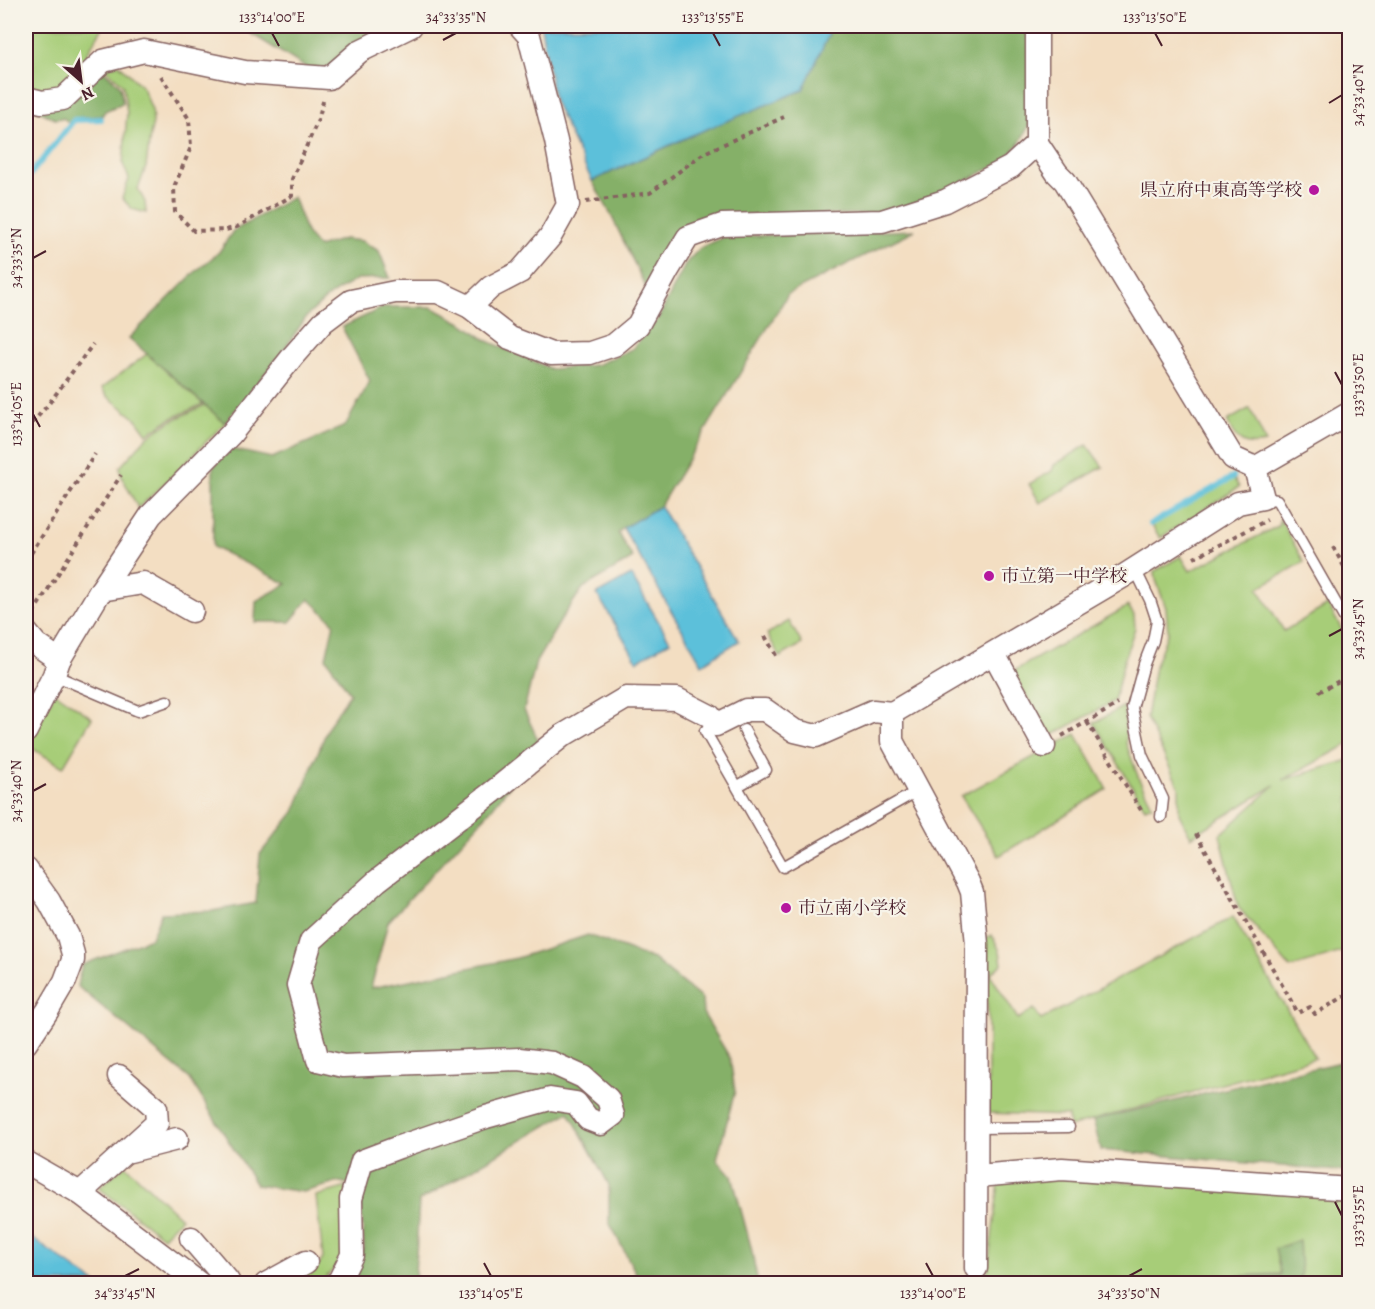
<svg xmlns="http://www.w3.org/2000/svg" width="1375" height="1309" font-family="Alegreya,'Noto Serif JP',serif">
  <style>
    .green { fill: #a7cd78; stroke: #787652; stroke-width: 1.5 }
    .forest { fill: #85b068; stroke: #68684a; stroke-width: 1.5 }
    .water { fill: #5cc0da; stroke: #537082; stroke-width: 1.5 }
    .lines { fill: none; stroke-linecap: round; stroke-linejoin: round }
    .stream { stroke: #5cc0da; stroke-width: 6 }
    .lane-casing { stroke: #856260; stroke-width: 13 }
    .street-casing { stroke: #856260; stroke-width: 25 }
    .path { stroke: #856260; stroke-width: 4; stroke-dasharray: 4.5 4.5; stroke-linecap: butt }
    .lane { stroke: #fff; stroke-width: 10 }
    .street { stroke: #fff; stroke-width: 22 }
    .ticks { fill: none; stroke: #4a1f2b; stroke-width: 2 }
    .poi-dot { fill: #b5179e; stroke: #f7f3e8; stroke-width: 2 }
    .labels { text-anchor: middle; stroke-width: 4.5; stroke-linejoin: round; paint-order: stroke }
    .poi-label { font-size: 18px; fill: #4a1f2b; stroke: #f7f3e8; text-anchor: start }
    .neatline { fill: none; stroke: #4a1f2b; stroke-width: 2 }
    .ticks-label { font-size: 15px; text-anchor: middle; fill: #4a1f2b }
  </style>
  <rect width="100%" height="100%" fill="#f7f3e8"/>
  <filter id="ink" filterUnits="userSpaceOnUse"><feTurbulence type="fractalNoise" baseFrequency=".0167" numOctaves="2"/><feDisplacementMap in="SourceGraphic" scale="12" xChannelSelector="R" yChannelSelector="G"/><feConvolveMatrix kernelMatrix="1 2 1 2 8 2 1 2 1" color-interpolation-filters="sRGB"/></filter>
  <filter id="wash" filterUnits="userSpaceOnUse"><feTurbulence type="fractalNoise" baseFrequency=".008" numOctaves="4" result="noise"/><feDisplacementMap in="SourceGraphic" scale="24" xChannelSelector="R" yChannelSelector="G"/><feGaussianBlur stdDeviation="1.35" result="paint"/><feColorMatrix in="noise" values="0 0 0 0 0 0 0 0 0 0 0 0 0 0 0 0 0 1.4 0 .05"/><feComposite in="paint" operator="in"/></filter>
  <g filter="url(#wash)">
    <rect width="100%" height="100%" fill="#f3dec2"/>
    <g class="green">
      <polygon points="26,26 104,26 87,53 91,65 60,94 26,94"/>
      <polygon points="119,64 143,88 152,110 153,123 150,136 146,167 138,189 145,202 146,213 132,209 122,198 129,179 123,164 127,113 123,85 105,68"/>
      <polygon points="147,354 203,404 170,419 147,434 136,419 106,395 102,388"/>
      <polygon points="205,405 225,423 163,485 138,508 121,475 120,467 147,437 171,421"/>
      <path d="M1250,408L1266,443C1243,448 1236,441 1227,421Z"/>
      <polygon points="1087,445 1103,467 1040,503 1029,484 1052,471 1054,465"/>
      <polygon points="1233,477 1239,487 1160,538 1151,524"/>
      <polygon points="1280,519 1304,562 1258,588 1284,631 1328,605 1349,642 1349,744 1283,780 1349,760 1349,951 1348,950 1290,968 1238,907 1220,835 1275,785 1191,837 1179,814 1179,787 1146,718 1155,666 1168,632 1166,608 1156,580 1155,571 1181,556 1190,571 1278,526"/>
      <polygon points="1128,606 1134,615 1135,628 1125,657 1114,701 1051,736 1012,672"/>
      <polygon points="789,621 802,644 780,657 767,634"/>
      <polygon points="55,692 92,718 63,767 28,746"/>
      <polygon points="1124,706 1126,743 1139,779 1152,805 1145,808 1094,723"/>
      <polygon points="1076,734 1107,789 999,856 961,796"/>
      <polygon points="1233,917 1315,1058 1069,1127 1068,1116 988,1113 988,1015 982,941 992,935 1000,951 1002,964 990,974 1018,1019 1034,1009 1041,1020"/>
      <polygon points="125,1165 181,1218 163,1237 99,1188"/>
      <polygon points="1000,1174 1349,1195 1349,1279 1334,1283 1299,1283 1301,1273 1238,1276 1238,1283 986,1284"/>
      <polygon points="347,1187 345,1258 320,1283 280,1284 318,1267 323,1258 316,1196"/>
    </g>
    <g class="forest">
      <polygon points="239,26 399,26 330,66 311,71"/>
      <polygon points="824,26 1031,26 1037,111 1019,144 1003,162 942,193 885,214 716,215 649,294 609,211 592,181 690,136 829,34"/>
      <polygon points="103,70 120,86 123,103 105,111 102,116 73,118 69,123 63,118 55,119 35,109"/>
      <polygon points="293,197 307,234 318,247 344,239 362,241 379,251 390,278 357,279 329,296 307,316 281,354 225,423 129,338 194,273 219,252 233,231"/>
      <polygon points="915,230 788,294 660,506 623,528 618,533 633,558 583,588 564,615 536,662 524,710 540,744 535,754 488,813 388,922 371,988 517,958 588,935 653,959 702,999 703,1013 730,1058 735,1091 717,1159 732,1176 751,1247 758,1283 641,1283 609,1222 609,1185 569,1112 419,1201 415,1275 420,1283 340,1283 339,1281 364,1249 360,1187 340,1182 303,1192 256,1185 190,1079 77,986 82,965 151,938 161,913 212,911 256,903 260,854 294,812 329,725 350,693 326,658 334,623 309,599 290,622 255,622 256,601 287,584 213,547 213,467 231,449 272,458 345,426 370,381 342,327 384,307 432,307 465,325 488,341 551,369 596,365 632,349 658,319 686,263 700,248 724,237"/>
      <polygon points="1349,1060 1349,1172 1101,1150 1093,1120"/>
      <polygon points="1299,1240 1301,1273 1299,1283 1238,1283 1238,1276 1281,1275 1275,1249"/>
    </g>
    <g class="water">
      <polygon points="541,26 824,26 829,34 803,90 690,136 592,181 554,101"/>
      <polygon points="660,506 739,641 702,664 623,528"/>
      <polygon points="631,575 670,641 637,661 597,594"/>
      <polygon points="26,1234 95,1283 26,1283"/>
    </g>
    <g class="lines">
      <g class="stream">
        <polyline points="26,180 74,120 101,119"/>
        <polyline points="1151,524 1233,477"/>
      </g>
    </g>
  </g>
  <g filter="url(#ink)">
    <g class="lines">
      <defs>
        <g id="lane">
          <polyline points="1263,498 1277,500 1350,628"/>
          <polyline points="1135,569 1150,600 1157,621 1153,641 1144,664 1132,708 1142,755 1163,799 1161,817"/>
          <polyline points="54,675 138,711 167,701"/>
          <polyline points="716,725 705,731 783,867 919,790"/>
          <polyline points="738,786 766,770 744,730"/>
          <polyline points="976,1128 1069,1127"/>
        </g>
        <g id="street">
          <polyline points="1037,26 1037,143 1057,173 1065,181 1233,458 1255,468"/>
          <polyline points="26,98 42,102 63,99 103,61 144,51 245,72 329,78 360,51 411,26"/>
          <polyline points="470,307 491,287 520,272 550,237 568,205 556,141 529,36 520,26"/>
          <polyline points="101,590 143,583 192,611"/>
          <polyline points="26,632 36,644 59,660"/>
          <polyline points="994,654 1044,746"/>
          <polyline points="26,731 54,675 59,660 101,590 151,515 231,434 293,356 323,322 351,301 395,292 438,292 470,307 510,338 551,354 590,353 614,345 638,325 668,270 688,237 722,225 882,221 945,201 1011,167 1037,143"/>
          <polyline points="26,869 49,901 68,936 73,954 73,960 65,981 48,1010 26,1043"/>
          <polyline points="130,1151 177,1139"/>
          <polyline points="26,1162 80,1193 200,1284"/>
          <polyline points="977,1176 1062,1169 1350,1189"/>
          <polyline points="80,1193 157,1123 156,1108 119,1076"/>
          <polyline points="191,1238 228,1281"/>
          <polyline points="976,1268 977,944 972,892 968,882 892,741 892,713 1122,577 1238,503 1263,498 1255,468 1350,413"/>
          <polyline points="266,1284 306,1262"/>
          <polyline points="335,1284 339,1281 352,1255 351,1199 362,1161 399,1147 486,1117 550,1099 576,1103 588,1119 601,1124 613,1115 608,1099 583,1077 552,1063 519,1059 343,1066 318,1060 298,985 311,941 377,881 494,791 562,736 626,698 677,699 710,716 716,725 746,710 765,710 795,731 816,736 873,711 892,713"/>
        </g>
      </defs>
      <use href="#lane" class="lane-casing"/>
      <use href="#street" class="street-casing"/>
      <g class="path">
        <polyline points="161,76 189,119 191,147 174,187 175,212 194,231 226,230 237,227 292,196 292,179 318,120 324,98"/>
        <polyline points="586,202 650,193 704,153 784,117"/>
        <polyline points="26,430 47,406 93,344"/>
        <polyline points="1333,547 1350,577"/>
        <polyline points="1194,558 1267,520"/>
        <polyline points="26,561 95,454"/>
        <polyline points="33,613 121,475"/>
        <polyline points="765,636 778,659"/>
        <polyline points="1319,692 1350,675"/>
        <polyline points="1087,722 1141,810"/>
        <polyline points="1062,736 1118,704"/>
        <polyline points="1196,834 1298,1013 1310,1007 1315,1014 1350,993"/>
        <polyline points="1345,951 1350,959"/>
        <polyline points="26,986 32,995"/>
      </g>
      <use href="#lane" class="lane"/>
      <use href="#street" class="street"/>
    </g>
  </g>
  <path class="ticks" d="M272,33L279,46M713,33L720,46M1155,33L1162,46M443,40L456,33M1329,103L1342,95M33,258L46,251M1335,372L1342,385M33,414L40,427M1329,636L1342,629M33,791L46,784M1335,1202L1342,1216M484,1263L491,1276M926,1263L933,1276M125,1276L139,1269M1129,1276L1142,1269"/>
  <g class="poi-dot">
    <circle cx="1314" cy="190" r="6"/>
    <circle cx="989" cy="576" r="6"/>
    <circle cx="786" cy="908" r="6"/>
  </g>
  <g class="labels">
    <g class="poi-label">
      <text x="1302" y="196" text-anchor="end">県立府中東高等学校</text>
      <text x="1001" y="582">市立第一中学校</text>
      <text x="798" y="914">市立南小学校</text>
    </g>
  </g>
  <rect width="1375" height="1309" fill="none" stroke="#f7f3e8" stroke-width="66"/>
  <g transform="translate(81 81) rotate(152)" stroke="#f7f3e8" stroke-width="4.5" paint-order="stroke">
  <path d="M0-4.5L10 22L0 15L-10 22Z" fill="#4a1f2b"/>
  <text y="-9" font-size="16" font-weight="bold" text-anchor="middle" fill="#4a1f2b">N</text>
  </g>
  <rect x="33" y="33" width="1309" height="1243" class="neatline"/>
  <g class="ticks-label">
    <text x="272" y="22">133°14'00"E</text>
    <text x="456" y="22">34°33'35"N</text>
    <text x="713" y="22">133°13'55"E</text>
    <text x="1155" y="22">133°13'50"E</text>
    <text transform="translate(1358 95) rotate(-90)" y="5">34°33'40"N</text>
    <text transform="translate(16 258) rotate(-90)" y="5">34°33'35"N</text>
    <text transform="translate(1358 385) rotate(-90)" y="5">133°13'50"E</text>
    <text transform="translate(16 414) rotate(-90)" y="5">133°14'05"E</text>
    <text transform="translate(1358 629) rotate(-90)" y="5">34°33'45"N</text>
    <text transform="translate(16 791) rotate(-90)" y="5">34°33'40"N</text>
    <text transform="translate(1358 1216) rotate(-90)" y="5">133°13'55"E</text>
    <text x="125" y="1298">34°33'45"N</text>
    <text x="491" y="1298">133°14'05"E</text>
    <text x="933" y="1298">133°14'00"E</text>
    <text x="1129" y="1298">34°33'50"N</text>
  </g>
</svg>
